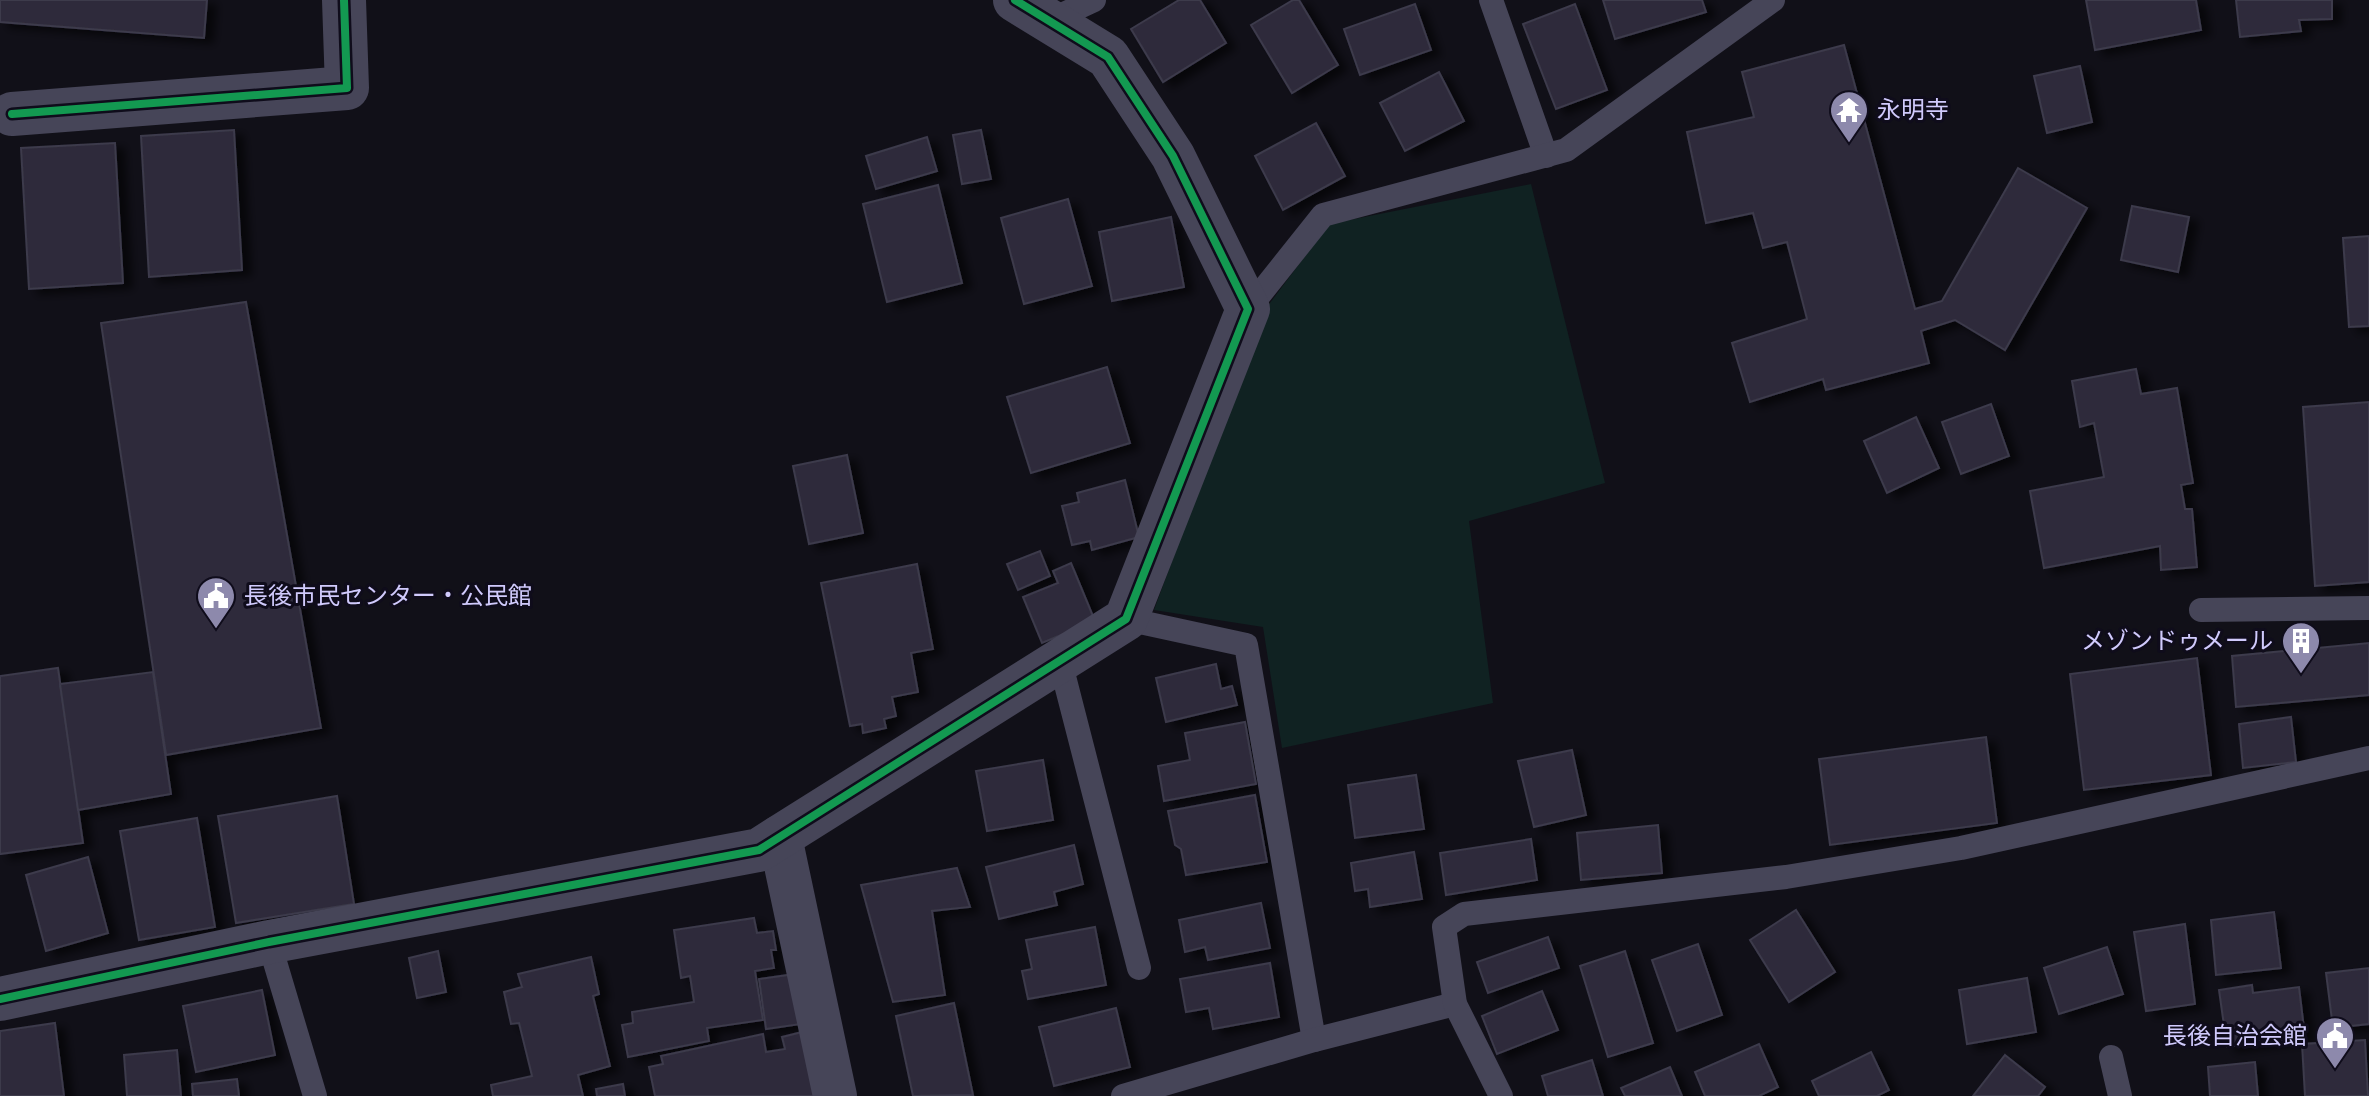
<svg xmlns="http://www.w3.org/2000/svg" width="2369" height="1096" font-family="Mulish,'Noto Sans JP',sans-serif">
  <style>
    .green { fill: #102222 }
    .building { fill: #2f2c3a; stroke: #3c3a4c; stroke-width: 2; filter: url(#shadow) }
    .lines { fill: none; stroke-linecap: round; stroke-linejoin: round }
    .lane { stroke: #464558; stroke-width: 24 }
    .street { stroke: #464558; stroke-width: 44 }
    .cycleway-casing { stroke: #0f0c1b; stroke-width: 13 }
    .cycleway { stroke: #139951; stroke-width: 8 }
    .labels { text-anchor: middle; stroke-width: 6; stroke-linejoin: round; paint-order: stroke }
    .poi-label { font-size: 24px; fill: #d0cafc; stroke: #0f0c1b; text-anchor: start }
  </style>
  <defs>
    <filter id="shadow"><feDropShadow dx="9" dy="5" stdDeviation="4" flood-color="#0009"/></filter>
  </defs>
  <rect width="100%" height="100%" fill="#111018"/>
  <polygon class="green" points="1531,184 1605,483 1469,521 1493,703 1282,748 1263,627 1154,610 1264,311 1329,224"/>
  <g class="building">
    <polygon points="0,0 207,0 204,38 0,22"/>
    <polygon points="1179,0 1200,0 1226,43 1163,82 1131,29"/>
    <polygon points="1293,0 1299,0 1338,65 1292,93 1251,25"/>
    <polygon points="1603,0 1702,0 1706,12 1615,39"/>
    <polygon points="2086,0 2196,0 2201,30 2095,50"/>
    <polygon points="2236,0 2332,0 2332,19 2299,20 2301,31 2240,37"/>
    <polygon points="1415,4 1431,50 1360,75 1344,29"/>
    <polygon points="1575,4 1607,90 1556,109 1523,24"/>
    <polygon points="1844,45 1915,309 1942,301 2018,168 2087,208 2005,350 1955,320 1921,331 1929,363 1826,390 1823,379 1750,402 1732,343 1807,319 1787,242 1763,248 1753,213 1706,223 1687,132 1754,117 1742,72"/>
    <polygon points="2080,66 2092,122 2047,133 2034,76"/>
    <polygon points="1439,72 1464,121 1405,151 1380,103"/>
    <polygon points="1316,123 1345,176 1283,210 1255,156"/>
    <polygon points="234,130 242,270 149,277 141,136"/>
    <polygon points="981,130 991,179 962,184 953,135"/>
    <polygon points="927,137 937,171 876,189 866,156"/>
    <polygon points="115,143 123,283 29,289 21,148"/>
    <polygon points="938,185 962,283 887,302 863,204"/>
    <polygon points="1068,199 1092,286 1024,304 1001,218"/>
    <polygon points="2132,206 2189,217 2178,272 2121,260"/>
    <polygon points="1171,217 1184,287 1112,301 1099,232"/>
    <polygon points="2369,236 2369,326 2349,327 2343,238"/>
    <polygon points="246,302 321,728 166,755 101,323"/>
    <polygon points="1107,367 1130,443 1031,473 1007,397"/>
    <polygon points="2136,369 2141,394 2177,388 2193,483 2181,485 2185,509 2192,509 2197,567 2161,570 2160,546 2044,568 2030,491 2104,477 2094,423 2080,427 2072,381"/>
    <polygon points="2369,402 2369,582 2315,586 2303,407"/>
    <polygon points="1991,404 2009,456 1961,474 1942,422"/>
    <polygon points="1916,417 1939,468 1887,493 1864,441"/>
    <polygon points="847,455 863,533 809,544 793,466"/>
    <polygon points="1125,480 1139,537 1092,550 1090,541 1072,545 1062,506 1079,502 1077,493"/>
    <polygon points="1040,551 1050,576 1018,590 1007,564"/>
    <polygon points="1071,563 1095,621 1042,643 1023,597 1058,583 1053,571"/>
    <polygon points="917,564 933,649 911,653 918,692 892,697 896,716 884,719 886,728 863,733 862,724 850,726 821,583"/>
    <polygon points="2369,643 2369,695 2236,707 2232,656"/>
    <polygon points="2197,658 2211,775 2084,790 2070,674"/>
    <polygon points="1216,664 1221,689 1232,686 1237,705 1166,722 1156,678"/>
    <polygon points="58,668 83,843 0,854 0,676"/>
    <polygon points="153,672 171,794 78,810 60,684"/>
    <polygon points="2291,717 2296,762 2243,768 2239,724"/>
    <polygon points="1245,722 1256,784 1164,801 1158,766 1190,760 1185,733"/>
    <polygon points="1986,737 1997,823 1830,845 1819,759"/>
    <polygon points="1572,750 1586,815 1534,827 1518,761"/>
    <polygon points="1043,760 1053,820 987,831 976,771"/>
    <polygon points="1416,775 1424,829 1355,838 1348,785"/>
    <polygon points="1255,795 1267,862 1186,875 1181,849 1175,845 1168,811"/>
    <polygon points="337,796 354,904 236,923 218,816"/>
    <polygon points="197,818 215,927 139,940 120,831"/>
    <polygon points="1658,825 1662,873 1581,880 1577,833"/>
    <polygon points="1531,839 1537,880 1446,895 1440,853"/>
    <polygon points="1074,845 1083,884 1054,892 1057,905 999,919 986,867"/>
    <polygon points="1414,852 1422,899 1370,907 1368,889 1355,891 1351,863"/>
    <polygon points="88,857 108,933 46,951 26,875"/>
    <polygon points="957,868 970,907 932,911 945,995 893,1002 861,885"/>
    <polygon points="1261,903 1270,948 1208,960 1205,947 1185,952 1179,920"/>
    <polygon points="1796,910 1835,972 1789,1002 1750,940"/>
    <polygon points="2274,912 2281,968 2216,975 2211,920"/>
    <polygon points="754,918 757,933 773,931 776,950 771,950 774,968 755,971 763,1020 707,1028 709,1041 628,1057 622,1025 633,1023 632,1012 694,1002 690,976 681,978 674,930"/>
    <polygon points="2185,924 2195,1004 2146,1011 2134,932"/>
    <polygon points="1095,927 1106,985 1028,999 1022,971 1032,969 1026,940"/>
    <polygon points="1548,937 1559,968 1488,993 1477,962"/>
    <polygon points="1698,944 1722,1015 1677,1031 1652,960"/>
    <polygon points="2107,947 2123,994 2059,1014 2044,968"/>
    <polygon points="438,951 446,992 417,998 409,958"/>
    <polygon points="1625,951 1653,1043 1608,1057 1580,966"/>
    <polygon points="591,957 599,994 593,996 610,1066 578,1075 583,1096 493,1096 491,1085 532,1076 519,1023 511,1024 504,992 522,987 518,974"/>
    <polygon points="1270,963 1279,1017 1213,1029 1209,1008 1186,1012 1180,979"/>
    <polygon points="2369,968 2369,1024 2333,1028 2326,973"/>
    <polygon points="795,974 801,1024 766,1029 759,979"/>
    <polygon points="2027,978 2036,1032 1967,1044 1959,990"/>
    <polygon points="2252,985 2253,993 2299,987 2305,1037 2227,1047 2219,990"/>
    <polygon points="262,990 275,1055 196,1072 183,1006"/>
    <polygon points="1542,991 1558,1030 1497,1054 1482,1016"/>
    <polygon points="954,1003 973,1095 913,1096 896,1016"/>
    <polygon points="1116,1008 1130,1067 1054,1086 1039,1027"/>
    <polygon points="55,1023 64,1096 0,1096 0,1031"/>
    <polygon points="806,1031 816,1096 655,1096 649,1067 663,1064 661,1056 763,1034 766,1052 785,1049 782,1037"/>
    <polygon points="2365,1040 2368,1096 2305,1096 2302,1044"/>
    <polygon points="1759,1044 1778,1087 1759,1096 1705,1096 1695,1072"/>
    <polygon points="177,1050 181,1096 127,1096 124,1055"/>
    <polygon points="1871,1052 1889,1090 1877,1096 1819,1096 1812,1081"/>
    <polygon points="2005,1055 2045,1087 2038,1096 1973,1096"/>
    <polygon points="1592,1060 1603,1096 1548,1096 1542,1076"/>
    <polygon points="2255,1062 2258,1096 2210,1096 2208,1067"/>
    <polygon points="1670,1067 1682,1096 1625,1096 1621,1088"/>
    <polygon points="237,1079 239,1096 193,1096 192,1084"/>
    <polygon points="623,1084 625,1096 597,1096 596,1089"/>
  </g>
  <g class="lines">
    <g class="lane">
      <polyline points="1491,0 1546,156"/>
      <polyline points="1051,20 1094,0"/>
      <polyline points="1248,309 1323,215 1566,150 1773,0"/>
      <polyline points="2201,610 2369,608"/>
      <polyline points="1126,619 1246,645 1314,1040"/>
      <polyline points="1060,661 1139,968"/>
      <polyline points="269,942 315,1096"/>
      <polyline points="2111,1057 2120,1096"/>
      <polyline points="1123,1096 1314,1040 1455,1004"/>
      <polyline points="1501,1096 1455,1004 1444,927 1464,914 1786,877 1961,848 2369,758"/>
    </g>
    <g class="street">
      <polyline points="12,114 347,88 344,0"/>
      <polyline points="780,837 835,1096"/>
      <polyline points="0,999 269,942 759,850 1126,619 1248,309 1173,156 1108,57 1015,0"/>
    </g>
    <defs>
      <g id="cycleway">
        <polyline points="12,114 347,88 344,0"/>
        <polyline points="0,999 269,942 759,850 1126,619 1248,309 1173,156 1108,57 1015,0"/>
      </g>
    </defs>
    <use href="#cycleway" class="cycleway-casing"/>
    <use href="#cycleway" class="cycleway"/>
  </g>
  <defs>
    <symbol id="temple-pin" viewBox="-11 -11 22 30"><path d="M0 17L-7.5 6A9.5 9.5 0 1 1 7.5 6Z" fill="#8d89ac" stroke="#0f0c1b"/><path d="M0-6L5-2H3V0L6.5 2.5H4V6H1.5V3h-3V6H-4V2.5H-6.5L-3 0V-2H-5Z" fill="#fff"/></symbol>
    <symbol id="civic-pin" viewBox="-11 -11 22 30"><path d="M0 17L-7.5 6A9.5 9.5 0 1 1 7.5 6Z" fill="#8d89ac" stroke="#0f0c1b"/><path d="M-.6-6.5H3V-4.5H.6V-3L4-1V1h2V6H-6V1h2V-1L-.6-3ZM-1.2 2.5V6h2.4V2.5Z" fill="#fff"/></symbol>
    <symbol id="building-pin" viewBox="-11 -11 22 30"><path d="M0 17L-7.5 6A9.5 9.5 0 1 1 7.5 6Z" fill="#8d89ac" stroke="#0f0c1b"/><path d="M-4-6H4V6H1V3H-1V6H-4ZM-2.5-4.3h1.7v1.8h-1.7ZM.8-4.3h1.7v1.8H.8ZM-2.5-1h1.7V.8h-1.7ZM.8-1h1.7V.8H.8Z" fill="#fff"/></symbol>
  </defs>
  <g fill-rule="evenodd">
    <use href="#temple-pin" x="1827" y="88" width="44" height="60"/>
    <use href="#civic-pin" x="194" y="574" width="44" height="60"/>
    <use href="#building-pin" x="2279" y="619" width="44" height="60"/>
    <use href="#civic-pin" x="2313" y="1014" width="44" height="60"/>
  </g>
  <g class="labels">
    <g class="poi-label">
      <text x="1877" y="118">永明寺</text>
      <text x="244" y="604">長後市民センター・公民館</text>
      <text x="2273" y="649" text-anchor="end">メゾンドゥメール</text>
      <text x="2307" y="1044" text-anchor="end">長後自治会館</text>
    </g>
  </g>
</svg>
